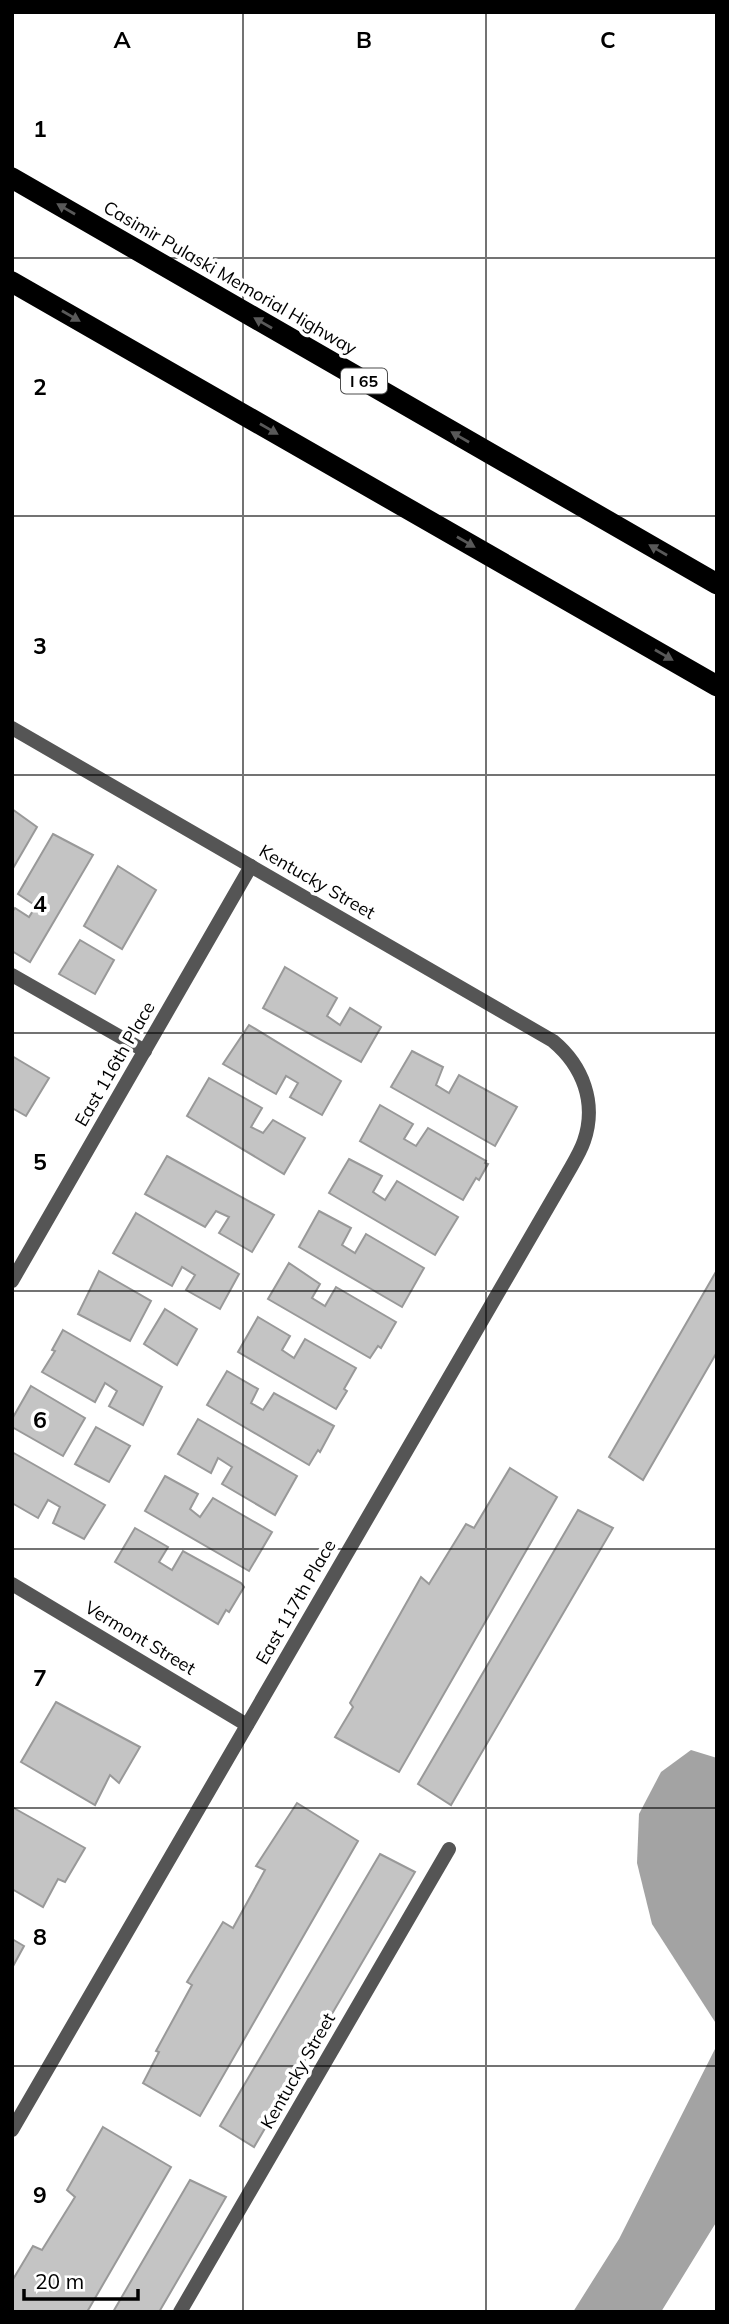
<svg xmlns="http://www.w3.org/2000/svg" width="729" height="2324" font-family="Mulish,sans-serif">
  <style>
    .water { fill: #a3a3a3 }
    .building { fill: #c4c4c4; stroke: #999; stroke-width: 2 }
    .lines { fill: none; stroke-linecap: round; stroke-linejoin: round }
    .street { stroke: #555; stroke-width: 14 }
    .highway { stroke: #000; stroke-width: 21 }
    .oneway { fill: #595959 }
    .grid { fill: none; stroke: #000; stroke-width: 2; stroke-opacity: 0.55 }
    .labels { text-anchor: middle; stroke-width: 7; stroke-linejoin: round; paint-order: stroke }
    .shield { fill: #fff; stroke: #4c4c4c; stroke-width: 2 }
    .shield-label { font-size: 16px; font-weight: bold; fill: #000 }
    .street-label { font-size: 18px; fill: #000; stroke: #fff }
    .grid-label { font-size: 23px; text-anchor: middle; font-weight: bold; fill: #000; stroke: #fff; stroke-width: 7; stroke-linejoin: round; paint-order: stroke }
  </style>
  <rect width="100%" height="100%" fill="#fff"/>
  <g class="water">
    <polygon points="691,1750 717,1758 717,2025 652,1924 637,1863 639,1814 661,1772"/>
    <polygon points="717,2045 717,2221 661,2312 573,2312 619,2239"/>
  </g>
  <g class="building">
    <polygon points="12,809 37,827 12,870"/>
    <polygon points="53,834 93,855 30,962 12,951 12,912 15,908 29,917 36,906 18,894"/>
    <polygon points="118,866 156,890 122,949 84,926"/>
    <polygon points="80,940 114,960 95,994 59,974"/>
    <polygon points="285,967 337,998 327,1016 340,1025 350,1008 381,1027 361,1062 263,1008"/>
    <polygon points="249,1025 341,1081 322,1115 290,1097 298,1083 286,1076 276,1094 223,1064"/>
    <polygon points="412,1051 443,1067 436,1085 449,1093 459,1075 517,1107 495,1146 391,1087"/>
    <polygon points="12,1056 49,1078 26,1116 12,1108"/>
    <polygon points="209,1078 262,1108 251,1127 263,1133 273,1120 305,1138 284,1174 187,1116"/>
    <polygon points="380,1105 413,1124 404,1139 416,1146 428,1128 486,1161 485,1163 488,1164 479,1180 476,1178 463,1200 360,1141"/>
    <polygon points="167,1156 274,1215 252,1252 219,1233 229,1217 216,1211 205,1227 145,1194"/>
    <polygon points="349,1159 382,1176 373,1192 385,1200 397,1181 458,1217 435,1255 329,1193"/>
    <polygon points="319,1211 351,1228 342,1245 355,1253 366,1234 424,1268 402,1307 299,1247"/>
    <polygon points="136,1213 239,1274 220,1309 186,1290 195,1275 182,1267 172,1286 113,1253"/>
    <polygon points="289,1263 320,1284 312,1298 325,1306 336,1287 396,1322 381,1348 378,1346 370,1358 268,1299"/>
    <polygon points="717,1270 717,1352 643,1480 609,1457"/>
    <polygon points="99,1271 151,1301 130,1341 78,1314"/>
    <polygon points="165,1309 197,1329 177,1365 144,1344"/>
    <polygon points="258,1317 290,1336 282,1350 294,1358 305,1339 356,1368 344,1389 347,1391 336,1409 238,1352"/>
    <polygon points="63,1330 162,1387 143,1425 109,1406 117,1391 105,1383 95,1402 42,1372 55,1351 52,1350"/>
    <polygon points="227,1371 258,1389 251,1403 263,1410 274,1393 334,1426 320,1452 318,1450 309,1465 207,1405"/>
    <polygon points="31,1386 85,1418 63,1456 12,1427 12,1419"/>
    <polygon points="198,1419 297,1476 275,1515 222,1484 232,1467 218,1458 211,1473 178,1454"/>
    <polygon points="96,1427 130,1446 109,1482 75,1464"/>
    <polygon points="12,1452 105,1505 84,1539 53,1523 60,1507 48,1500 38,1518 12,1503"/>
    <polygon points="510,1468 557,1497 399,1772 335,1737 353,1707 350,1703 421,1577 429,1584 466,1524 474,1528"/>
    <polygon points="165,1476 198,1494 190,1509 200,1517 213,1498 272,1532 249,1571 145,1511"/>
    <polygon points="578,1510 613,1528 451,1805 418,1784"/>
    <polygon points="135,1528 168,1547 159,1562 172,1570 183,1551 241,1583 244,1587 229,1612 226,1610 218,1624 115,1562"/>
    <polygon points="56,1702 140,1747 119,1783 110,1775 95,1805 21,1762"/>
    <polygon points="297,1803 358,1841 200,2116 143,2083 159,2052 156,2051 192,1985 187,1982 223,1922 233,1928 265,1870 256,1866"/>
    <polygon points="12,1807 85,1848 65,1882 58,1879 43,1907 12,1889"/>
    <polygon points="380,1854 415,1872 254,2147 220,2126"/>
    <polygon points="12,1939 24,1946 12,1968"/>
    <polygon points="103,2127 171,2167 87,2312 12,2312 12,2281 33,2246 42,2250 75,2197 67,2190"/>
    <polygon points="190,2180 226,2197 159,2312 113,2312"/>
  </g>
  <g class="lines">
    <g class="street">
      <path d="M12,728L553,1041C583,1066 597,1103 584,1141C580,1153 572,1165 566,1176L12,2130"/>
      <polyline points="12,975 145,1051"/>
      <polyline points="12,1281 251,866"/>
      <polyline points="12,1584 247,1725"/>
      <polyline points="180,2312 449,1849"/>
    </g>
    <g class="highway">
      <polyline points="12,178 717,584"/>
      <polyline points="12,282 717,686"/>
    </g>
  </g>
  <defs><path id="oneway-solid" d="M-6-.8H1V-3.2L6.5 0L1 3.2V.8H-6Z" transform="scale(1.75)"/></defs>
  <g class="oneway">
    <use href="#oneway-solid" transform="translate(66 209) rotate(-150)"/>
    <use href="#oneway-solid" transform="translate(71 316) rotate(30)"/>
    <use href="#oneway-solid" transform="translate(263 323) rotate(-150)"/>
    <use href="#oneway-solid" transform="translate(269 429) rotate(30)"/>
    <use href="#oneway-solid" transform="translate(460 437) rotate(-150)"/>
    <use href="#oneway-solid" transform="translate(466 542) rotate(30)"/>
    <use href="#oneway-solid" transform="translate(658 550) rotate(-150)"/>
    <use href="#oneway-solid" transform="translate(664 655) rotate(30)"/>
  </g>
  <path class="grid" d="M243,12V2312M486,12V2312M12,258H717M12,516H717M12,775H717M12,1033H717M12,1291H717M12,1549H717M12,1808H717M12,2066H717"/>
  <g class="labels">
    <rect class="shield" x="341" y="368.5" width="46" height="25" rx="5"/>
    <g class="shield-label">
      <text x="364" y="387">I 65</text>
    </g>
    <g class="street-label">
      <text transform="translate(230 278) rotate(30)" y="6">Casimir Pulaski Memorial Highway</text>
      <text transform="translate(317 882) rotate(30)" y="6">Kentucky Street</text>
      <text transform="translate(115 1064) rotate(-60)" y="6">East 116th Place</text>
      <text transform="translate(296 1602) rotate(-60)" y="6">East 117th Place</text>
      <text transform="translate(140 1638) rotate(31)" y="6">Vermont Street</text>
      <text transform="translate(298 2071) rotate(-60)" y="6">Kentucky Street</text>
    </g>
  </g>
  <g class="grid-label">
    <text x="122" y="48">A</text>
    <text x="364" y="48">B</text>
    <text x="608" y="48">C</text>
    <text x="40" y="137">1</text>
    <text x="40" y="395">2</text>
    <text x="40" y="654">3</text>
    <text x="40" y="912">4</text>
    <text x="40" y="1170">5</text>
    <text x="40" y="1428">6</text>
    <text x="40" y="1686">7</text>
    <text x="40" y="1945">8</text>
    <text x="40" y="2203">9</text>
  </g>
  <rect width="729" height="2324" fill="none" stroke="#000000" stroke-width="28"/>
  <path d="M24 2289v10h114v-10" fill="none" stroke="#000000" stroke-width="3.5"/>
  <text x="35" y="2289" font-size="21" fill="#000000" stroke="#ffffff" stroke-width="5" paint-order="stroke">20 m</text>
</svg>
